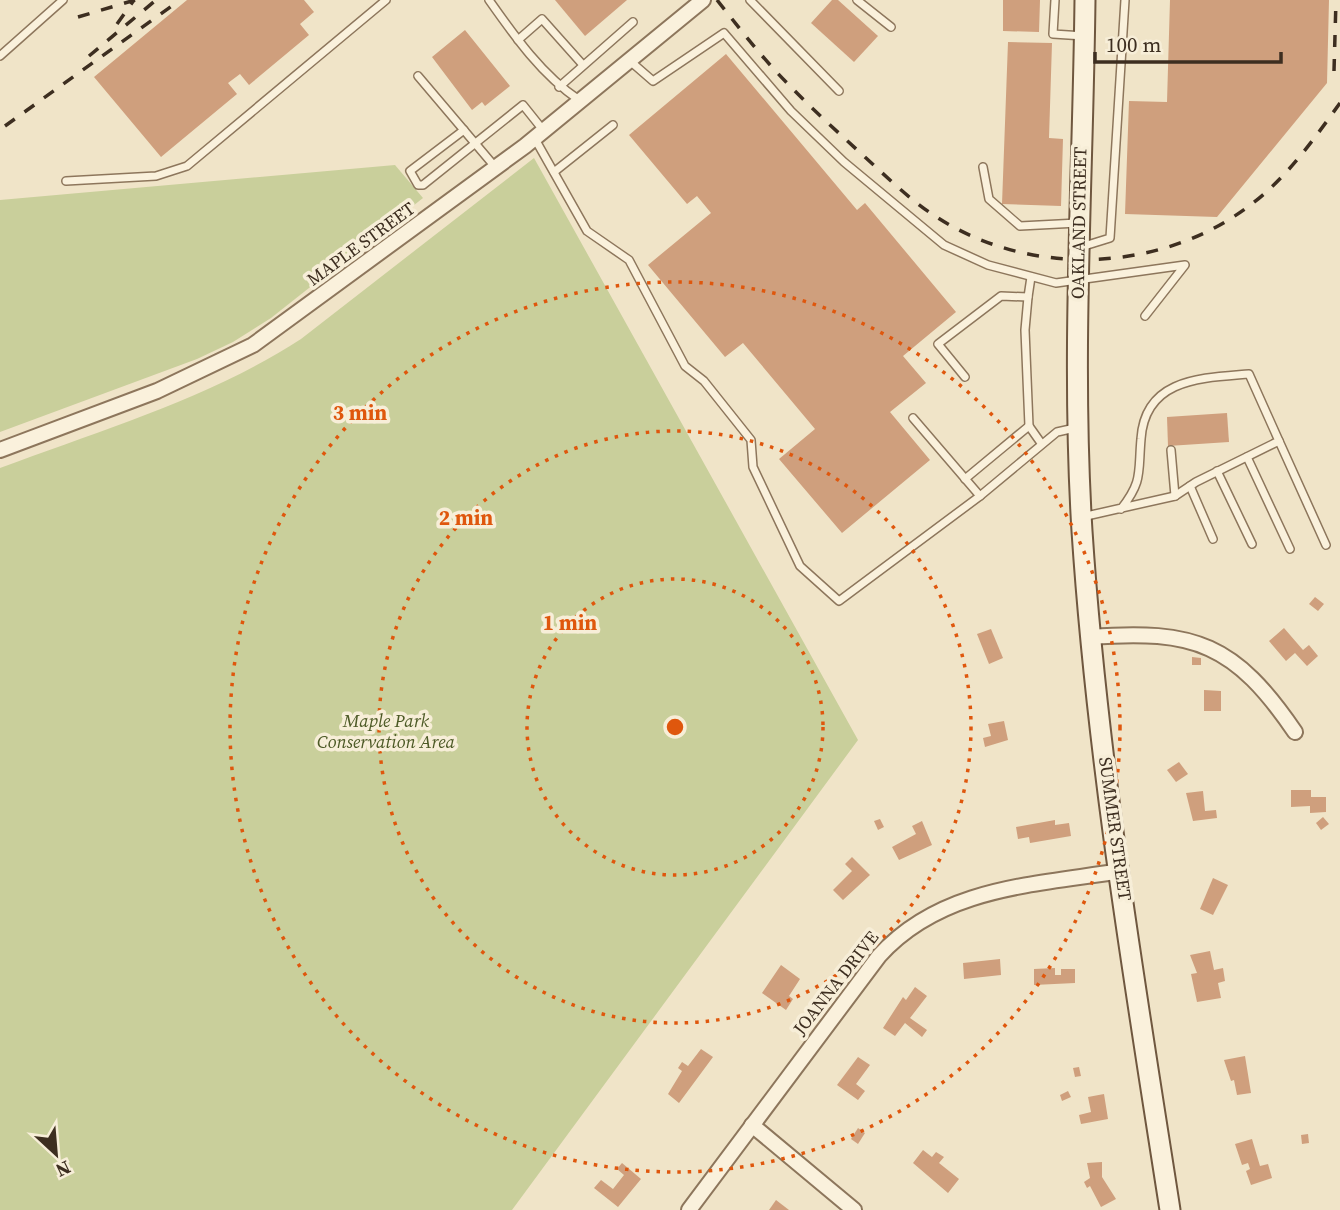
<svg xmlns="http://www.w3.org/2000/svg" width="1340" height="1210" font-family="'Source Serif 4',serif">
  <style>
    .green { fill: #c9cf9b }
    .building { fill: #cf9f7d }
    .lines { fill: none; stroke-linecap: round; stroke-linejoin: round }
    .lane-casing { stroke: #8d765c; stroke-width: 10 }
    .street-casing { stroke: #8d765c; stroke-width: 18 }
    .secondary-casing { stroke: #6f573f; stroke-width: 23 }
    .lane { stroke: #faf1dc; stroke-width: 7 }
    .street { stroke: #faf1dc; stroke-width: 14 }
    .secondary { stroke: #faf1dc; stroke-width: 19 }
    .rail { stroke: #3d2e20; stroke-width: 3.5; stroke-dasharray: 12 12; stroke-linecap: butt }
    .ring { fill: none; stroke: #df570d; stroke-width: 3.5; stroke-dasharray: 3.5 7 }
    .labels { text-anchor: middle; stroke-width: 7; stroke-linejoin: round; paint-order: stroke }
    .street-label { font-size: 18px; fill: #3d2e20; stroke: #f7eed8 }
    .park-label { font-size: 18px; font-style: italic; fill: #4d5a26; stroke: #f7eed8 }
    .centre { fill: #df570d; stroke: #f7eed8; stroke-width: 3.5 }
    .ring-label { font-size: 21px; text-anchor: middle; font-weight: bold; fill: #df570d; stroke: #f7eed8; stroke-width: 7; stroke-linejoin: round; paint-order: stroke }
  </style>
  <rect width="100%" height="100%" fill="#f0e4c8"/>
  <g class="green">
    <path d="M534,158L858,740L512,1210H0V468C101,430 210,398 301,339Z"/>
    <polygon points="395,165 423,198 271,318 233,342 197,359 0,432 0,200"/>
  </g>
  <g class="building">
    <polygon points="187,0 304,0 314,12 300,24 309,35 249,85 240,74 228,83 237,94 161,157 94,77"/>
    <polygon points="555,0 627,0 585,36"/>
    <polygon points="832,0 838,0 878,36 854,62 811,23"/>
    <polygon points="1003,0 1040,0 1039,32 1003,31"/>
    <polygon points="1170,0 1329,0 1327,83 1217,217 1125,214 1129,101 1167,102"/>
    <polygon points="465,30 510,86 485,106 482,102 472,110 432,57"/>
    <polygon points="1008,42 1052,43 1049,138 1063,139 1061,206 1002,204"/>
    <polygon points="726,54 857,210 865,203 956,312 903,356 926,383 890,412 930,460 842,533 779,459 815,429 743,343 725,357 648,265 711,213 697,196 687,204 629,135"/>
    <polygon points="1227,413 1229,442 1168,446 1167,417"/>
    <polygon points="1315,597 1324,604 1318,611 1309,604"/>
    <polygon points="1284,628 1303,650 1309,645 1318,656 1307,666 1295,653 1286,661 1269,641"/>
    <polygon points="991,629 1003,658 989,664 977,634"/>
    <polygon points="1192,657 1201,658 1201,665 1192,665"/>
    <polygon points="1204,690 1221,691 1221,711 1204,711"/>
    <polygon points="1004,721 1008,740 985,747 983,738 991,736 988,724"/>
    <polygon points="1179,762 1188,774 1176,782 1167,770"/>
    <polygon points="1291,790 1311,790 1311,797 1326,797 1326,812 1310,813 1310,806 1291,807"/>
    <polygon points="1203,791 1205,811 1216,810 1217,818 1193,821 1186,793"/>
    <polygon points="1323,817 1329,824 1321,830 1316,823"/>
    <polygon points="880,819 884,827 878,830 874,821"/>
    <polygon points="1055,820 1055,825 1069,823 1071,836 1030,843 1029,837 1018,839 1016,827"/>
    <polygon points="922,821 932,845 899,860 892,847 916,834 912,826"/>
    <polygon points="852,857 870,875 843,900 833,890 852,871 845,864"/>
    <polygon points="1213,878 1228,885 1213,915 1200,909"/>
    <polygon points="1210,951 1214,970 1223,968 1225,981 1218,983 1221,998 1197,1002 1191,974 1197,973 1190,955"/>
    <polygon points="1000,959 1001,975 964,979 963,963"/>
    <polygon points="781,965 800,979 789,996 793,999 786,1010 762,993"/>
    <polygon points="1055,968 1055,975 1061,975 1061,969 1075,969 1075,983 1034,985 1034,969"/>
    <polygon points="915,987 927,996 910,1018 927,1030 922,1037 905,1023 895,1036 883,1028 903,997 906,1000"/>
    <polygon points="701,1049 713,1057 679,1103 668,1094 682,1071 678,1068 682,1062 688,1066"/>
    <polygon points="1245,1056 1251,1093 1237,1095 1234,1080 1231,1081 1224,1060"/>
    <polygon points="858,1057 870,1065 856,1084 865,1091 858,1100 837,1085"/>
    <polygon points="1079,1067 1081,1076 1075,1077 1073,1068"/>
    <polygon points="1068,1091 1071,1097 1062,1101 1060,1095"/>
    <polygon points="1104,1094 1108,1119 1081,1124 1079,1115 1091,1112 1088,1097"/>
    <polygon points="858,1128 865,1133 858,1144 851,1139"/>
    <polygon points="1308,1134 1309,1143 1302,1144 1301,1135"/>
    <polygon points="1252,1139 1260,1166 1268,1164 1272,1178 1251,1185 1246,1171 1250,1169 1248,1163 1242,1165 1235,1144"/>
    <polygon points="923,1150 932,1157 936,1152 944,1157 939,1163 959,1179 948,1193 913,1163"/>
    <polygon points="1102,1162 1102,1177 1116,1199 1101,1207 1090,1186 1087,1188 1084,1182 1090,1178 1087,1163"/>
    <polygon points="622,1163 641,1179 618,1207 594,1188 601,1180 613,1189 624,1175 617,1169"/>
    <polygon points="776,1200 789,1210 769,1210"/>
  </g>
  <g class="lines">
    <defs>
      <g id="lane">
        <path d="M489,0C515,37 542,75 579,100"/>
        <polyline points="750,0 839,91"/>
        <polyline points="857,0 891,27"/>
        <polyline points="1055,0 1053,34 1084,36"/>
        <polyline points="518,40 542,19 583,65"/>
        <polyline points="0,56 63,0"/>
        <polyline points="630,61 653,81 724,33 791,111 844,162 944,245 988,265 1056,283 1185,265 1145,316"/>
        <polyline points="418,76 496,168"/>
        <polyline points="559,87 633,22"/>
        <polyline points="464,130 410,171 418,185 423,185 523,105 543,130"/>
        <polyline points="535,139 587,231 629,260 685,366 704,381 751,440 753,467 800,566 839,601 980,496 1057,432 1075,428"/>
        <polyline points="983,167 989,199 1020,226 1078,223"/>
        <polyline points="554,172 613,125"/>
        <polyline points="66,181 156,176 187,166 386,0"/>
        <polyline points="1081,247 1110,238 1125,0"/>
        <polyline points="1028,297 1025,330 1029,426 1041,443"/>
        <polyline points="965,377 938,344 1001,296 1028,297 1031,277"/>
        <polyline points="913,418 980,496"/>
        <polyline points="1279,441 1326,545"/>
        <polyline points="1171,450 1175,496"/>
        <polyline points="1247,457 1290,549"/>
        <polyline points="1217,471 1252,544"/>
        <polyline points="965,479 1029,426"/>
        <polyline points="1190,486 1213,539"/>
        <path d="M1082,517L1175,496L1196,482L1279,441L1249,374C1202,378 1145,378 1141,439C1138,473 1143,481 1121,509"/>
      </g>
      <g id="street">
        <polyline points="0,450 157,391 253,345 525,146 703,0"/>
        <path d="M1090,637C1195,629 1235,644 1295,732"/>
        <polyline points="752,1125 854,1210"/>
        <path d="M689,1210L879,956C941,887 1034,885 1121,871"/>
      </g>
      <path id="secondary" d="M1085,0C1083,177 1071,354 1082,531C1097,759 1135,985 1170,1210"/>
    </defs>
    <use href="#lane" class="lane-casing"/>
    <use href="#street" class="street-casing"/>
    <use href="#secondary" class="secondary-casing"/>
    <use href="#lane" class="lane"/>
    <use href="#street" class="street"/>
    <use href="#secondary" class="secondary"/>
    <g class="rail">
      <path d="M717,0C740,29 763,59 789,85C813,110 840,134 866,158C888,178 910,200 935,216C1029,278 1160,273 1249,206C1286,179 1314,139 1340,103"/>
      <polyline points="78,17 135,0"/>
      <polyline points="117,24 134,0"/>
      <polyline points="89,56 156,0"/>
      <polyline points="1334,71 1336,0"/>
      <polyline points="5,126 180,0"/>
    </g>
  </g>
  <g class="ring">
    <circle cx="675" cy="727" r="148"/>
    <circle cx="675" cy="727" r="296"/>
    <circle cx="675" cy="727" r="445"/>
  </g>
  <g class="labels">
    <g class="street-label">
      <text transform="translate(1079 223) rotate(-89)" y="6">OAKLAND STREET</text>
      <text transform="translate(361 244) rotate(-36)" y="6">MAPLE STREET</text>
      <text transform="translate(1115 829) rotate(82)" y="6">SUMMER STREET</text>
      <text transform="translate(836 983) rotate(-52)" y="6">JOANNA DRIVE</text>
    </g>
    <g class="park-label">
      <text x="386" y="727">Maple Park<tspan x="386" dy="21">Conservation Area</tspan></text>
    </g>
  </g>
  <circle cx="675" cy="727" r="10" class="centre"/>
  <g class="ring-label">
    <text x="360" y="420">3 min</text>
    <text x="466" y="525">2 min</text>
    <text x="570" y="630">1 min</text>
  </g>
  <g transform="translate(56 1154) rotate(154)" stroke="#f7eed8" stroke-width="5" paint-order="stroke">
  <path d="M0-5L12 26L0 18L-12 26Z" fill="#3d2e20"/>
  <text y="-10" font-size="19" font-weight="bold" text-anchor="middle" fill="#3d2e20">N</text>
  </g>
  <path d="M1095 52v10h186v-10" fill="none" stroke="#3d2e20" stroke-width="3.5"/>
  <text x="1106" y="52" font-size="21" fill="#3d2e20" stroke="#f7eed8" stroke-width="5" paint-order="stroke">100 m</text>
</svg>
